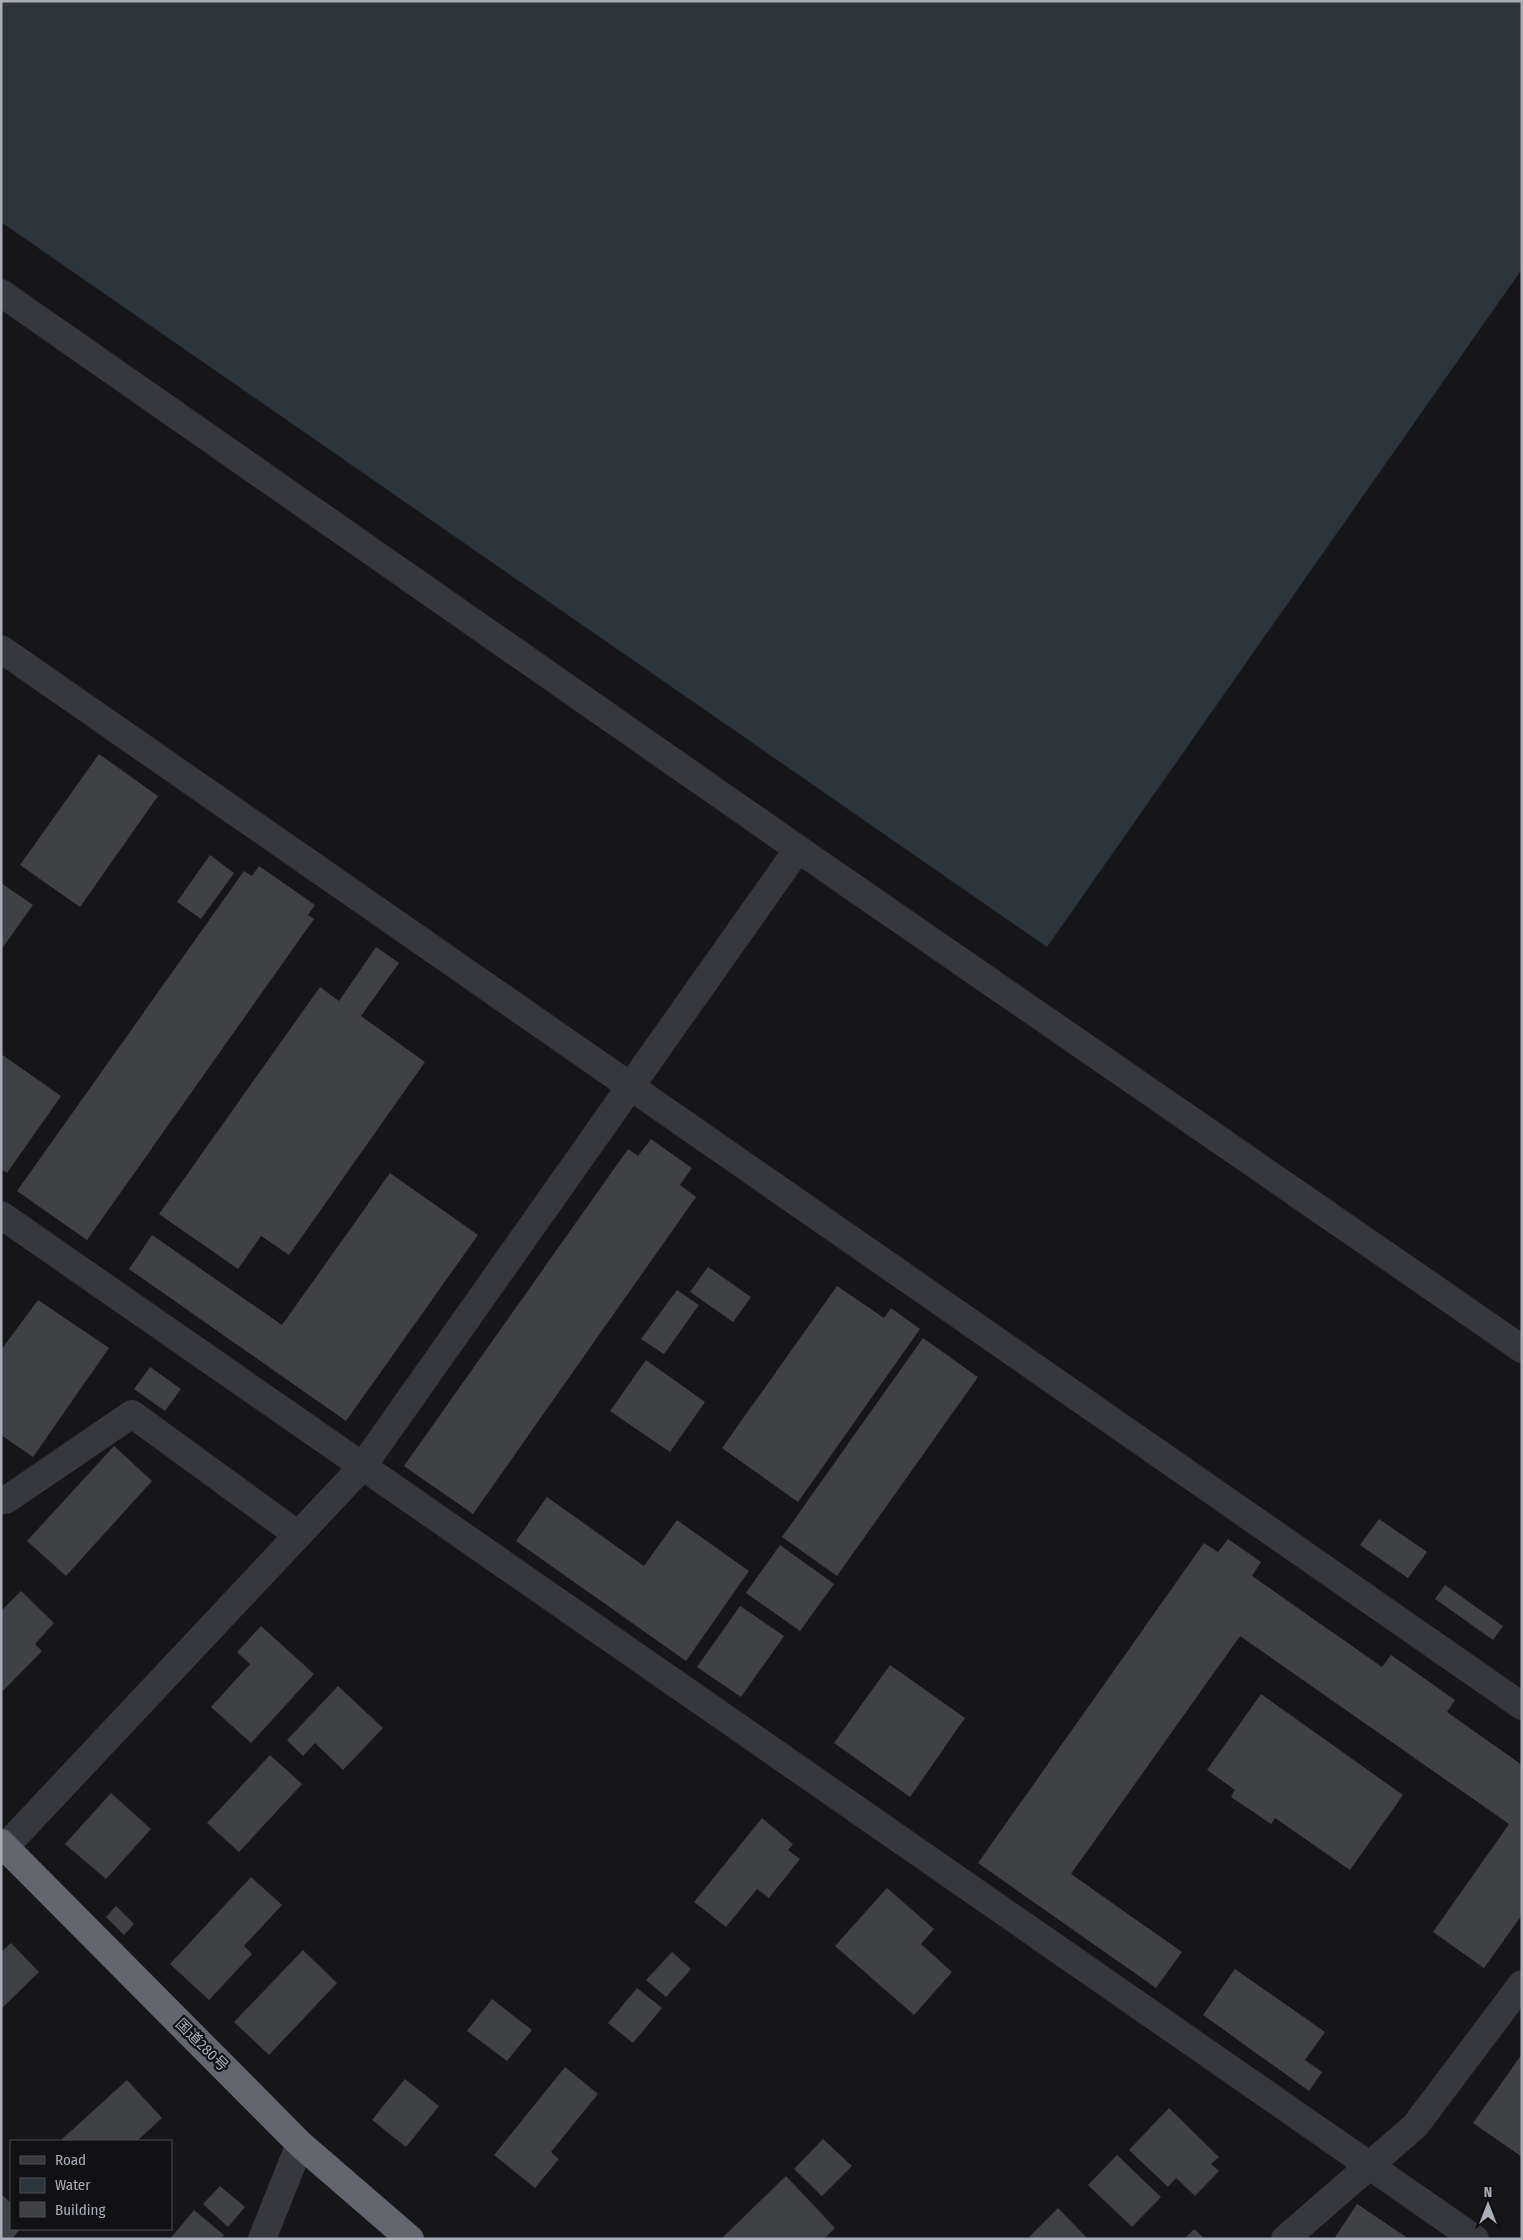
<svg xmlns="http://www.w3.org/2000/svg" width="1523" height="2240" font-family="'Fira Sans Condensed','Noto Sans JP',sans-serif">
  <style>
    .water { fill: #2c353c }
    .building { fill: #404145 }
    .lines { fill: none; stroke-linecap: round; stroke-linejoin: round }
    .minor { stroke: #37383d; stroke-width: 28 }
    .highway { stroke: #63666e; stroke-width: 28 }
    .labels { text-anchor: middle; stroke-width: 4.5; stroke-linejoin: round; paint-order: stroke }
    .street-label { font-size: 15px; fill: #a8adb8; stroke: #111113 }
  </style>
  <rect width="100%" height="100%" fill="#161618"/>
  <polygon class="water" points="1,1 1522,1 1522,269 1047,947 1,222"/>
  <g class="building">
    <polygon points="99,754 158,796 80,907 20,865"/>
    <polygon points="210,855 234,873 201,919 177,902"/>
    <polygon points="259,866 315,905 308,915 314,919 87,1240 17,1191 244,871 252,876"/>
    <polygon points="1,883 33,905 1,950"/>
    <polygon points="376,947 399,963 361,1016 425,1062 289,1255 261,1236 238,1269 159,1214 320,987 339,1001"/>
    <polygon points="1,1054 61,1096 7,1173 1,1169"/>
    <polygon points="651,1139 692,1168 680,1185 696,1197 473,1514 404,1466 628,1149 638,1156"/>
    <polygon points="390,1173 478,1235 346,1421 129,1269 152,1235 282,1325"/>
    <polygon points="708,1267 751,1297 733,1322 690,1292"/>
    <polygon points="837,1286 884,1318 891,1308 920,1329 798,1502 722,1448"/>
    <polygon points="677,1290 699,1305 664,1354 641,1339"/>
    <polygon points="38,1300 109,1348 33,1457 1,1435 1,1350"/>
    <polygon points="923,1338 978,1377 837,1576 782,1537"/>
    <polygon points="646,1360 705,1402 670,1452 610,1411"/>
    <polygon points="150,1367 181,1389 165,1411 134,1389"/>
    <polygon points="114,1446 152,1481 66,1576 27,1541"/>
    <polygon points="547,1497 644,1566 677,1520 749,1571 686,1661 516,1541"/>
    <polygon points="1379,1519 1427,1552 1408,1578 1360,1545"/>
    <polygon points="1228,1539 1261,1562 1252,1576 1382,1667 1391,1655 1455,1700 1447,1712 1522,1765 1522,1915 1484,1968 1433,1932 1509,1824 1240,1636 1071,1874 1182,1952 1156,1988 978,1863 1204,1543 1218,1552"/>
    <polygon points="780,1545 834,1584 800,1631 746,1593"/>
    <polygon points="1445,1585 1503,1626 1493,1640 1435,1599"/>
    <polygon points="21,1591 54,1623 35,1644 42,1651 1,1693 1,1611"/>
    <polygon points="740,1606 784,1636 741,1697 697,1667"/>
    <polygon points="261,1626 314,1674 251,1743 211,1707 250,1664 237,1652"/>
    <polygon points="890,1665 965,1718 910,1797 834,1743"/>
    <polygon points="338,1686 383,1728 343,1770 315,1743 303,1756 287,1740"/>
    <polygon points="1261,1694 1403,1795 1350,1870 1275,1818 1271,1824 1231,1797 1235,1790 1207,1770"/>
    <polygon points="270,1755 302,1784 239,1852 207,1823"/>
    <polygon points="111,1793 151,1829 106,1879 65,1844"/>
    <polygon points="762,1818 793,1844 788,1850 800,1859 769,1898 757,1889 726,1927 694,1902"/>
    <polygon points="251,1877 282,1905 244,1946 252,1954 209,2000 170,1964"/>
    <polygon points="887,1888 934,1929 921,1944 952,1972 914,2015 835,1946"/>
    <polygon points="116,1906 134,1924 124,1935 106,1917"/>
    <polygon points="11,1943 39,1972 1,2009 1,1952"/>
    <polygon points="303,1950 337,1983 269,2055 234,2022"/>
    <polygon points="672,1952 691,1969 666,1997 646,1980"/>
    <polygon points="1235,1969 1325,2032 1305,2060 1322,2072 1309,2091 1203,2015"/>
    <polygon points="637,1988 662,2008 633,2043 608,2023"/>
    <polygon points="492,1999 532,2030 507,2061 467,2031"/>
    <polygon points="1522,2054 1522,2157 1473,2123"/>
    <polygon points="565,2067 598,2094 551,2152 559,2159 535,2188 494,2155"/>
    <polygon points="405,2079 439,2106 406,2147 372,2120"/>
    <polygon points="127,2080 162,2118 137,2141 60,2141"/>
    <polygon points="1169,2108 1219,2157 1211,2164 1219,2171 1195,2196 1176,2178 1168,2187 1129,2150"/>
    <polygon points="823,2139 852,2166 822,2196 794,2169"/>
    <polygon points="1117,2155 1161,2197 1132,2227 1088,2185"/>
    <polygon points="786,2176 835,2228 824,2239 721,2239"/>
    <polygon points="220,2186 245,2207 228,2227 203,2204"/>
    <polygon points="1,2194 11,2203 11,2229 20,2229 12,2239 1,2239"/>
    <polygon points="1357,2204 1409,2239 1334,2239"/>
    <polygon points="1058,2208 1088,2239 1027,2239"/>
    <polygon points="194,2210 224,2235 221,2239 170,2239"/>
    <polygon points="1194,2229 1205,2239 1184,2239"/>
  </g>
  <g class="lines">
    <g class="minor">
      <polyline points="1,293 798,849 1522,1349"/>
      <polyline points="1,649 1522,1706"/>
      <polyline points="1,1215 1475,2239"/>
      <polyline points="6,1500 132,1414 298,1535"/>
      <polyline points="5,1847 362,1467 798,849"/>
      <polyline points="262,2239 300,2144"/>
      <polyline points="1285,2239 1415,2126 1522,1984"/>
    </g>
    <polyline class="highway" points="1,1843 300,2144 410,2239"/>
  </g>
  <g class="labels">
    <g class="street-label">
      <text transform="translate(202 2045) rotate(45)" y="5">国道280号</text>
    </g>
  </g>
  <rect width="1523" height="2240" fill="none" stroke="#a8adb8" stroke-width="5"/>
  <rect x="10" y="2140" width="162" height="90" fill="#111113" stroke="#4d4f55"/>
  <rect x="20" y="2156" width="25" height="8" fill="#37383d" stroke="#4d4f55"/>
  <text x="55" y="2165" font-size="15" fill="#a8adb8">Road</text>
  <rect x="20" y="2178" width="25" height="15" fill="#2c353c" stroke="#4d4f55"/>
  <text x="55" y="2190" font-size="15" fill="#a8adb8">Water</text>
  <rect x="20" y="2202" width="25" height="15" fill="#404145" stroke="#4d4f55"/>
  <text x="55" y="2215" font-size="15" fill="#a8adb8">Building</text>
  <g transform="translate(1488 2205)" stroke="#111113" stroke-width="4" paint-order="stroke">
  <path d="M0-4L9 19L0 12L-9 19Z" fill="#a8adb8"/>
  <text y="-8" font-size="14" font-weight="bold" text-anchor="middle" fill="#a8adb8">N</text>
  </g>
</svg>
